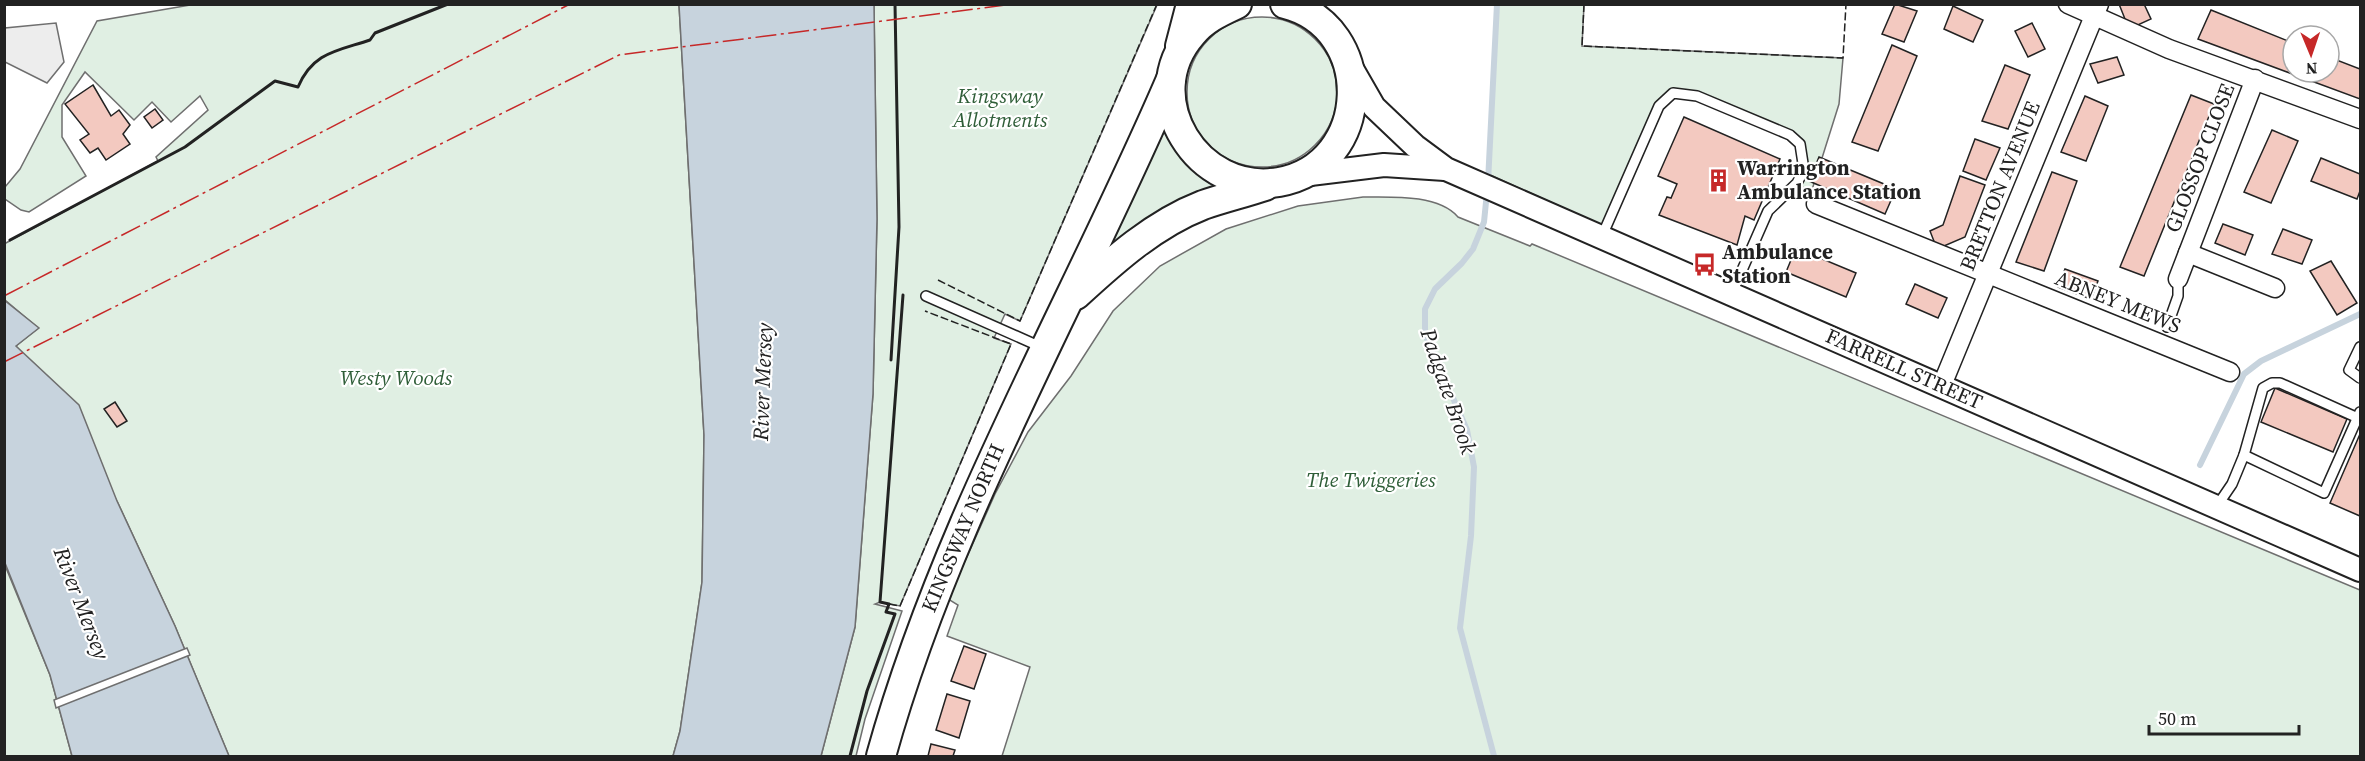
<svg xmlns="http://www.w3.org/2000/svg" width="2365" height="761" font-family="'Source Serif 4',serif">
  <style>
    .green { fill: #e0efe3; stroke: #6f6f6f; stroke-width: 1.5 }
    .parking { fill: #ededed; stroke: #6f6f6f; stroke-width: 1.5 }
    .water { fill: #c7d3dd; stroke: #6f6f6f; stroke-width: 1.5 }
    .pier { fill: #fff; stroke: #6f6f6f; stroke-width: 1.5 }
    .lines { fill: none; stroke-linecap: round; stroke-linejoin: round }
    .stream { stroke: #c7d3dd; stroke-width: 6 }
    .building { fill: #f3c9c0; stroke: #222; stroke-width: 1.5 }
    .service-casing { stroke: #222; stroke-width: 12 }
    .minor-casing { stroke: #222; stroke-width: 21 }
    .tertiary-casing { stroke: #222; stroke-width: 26 }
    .primary-casing { stroke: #222; stroke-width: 32 }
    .service { stroke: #fff; stroke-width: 9 }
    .minor { stroke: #fff; stroke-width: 18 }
    .tertiary { stroke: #fff; stroke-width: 22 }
    .primary { stroke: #fff; stroke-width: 28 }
    .fence { stroke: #222; stroke-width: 1.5; stroke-dasharray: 8 3; stroke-linecap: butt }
    .wall { stroke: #222; stroke-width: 3 }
    .power { stroke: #c62828; stroke-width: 1.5; stroke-dasharray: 21 4.5 3 4.5; stroke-linecap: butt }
    .labels { text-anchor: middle; stroke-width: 4.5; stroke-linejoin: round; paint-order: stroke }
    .park-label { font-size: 21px; font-style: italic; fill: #2f5e38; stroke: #fff }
    .street-label { font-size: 21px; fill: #222; stroke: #fff }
    .poi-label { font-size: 21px; font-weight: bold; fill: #222; stroke: #fff; text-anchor: start }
    .water-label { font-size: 22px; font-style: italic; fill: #222; stroke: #fff }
  </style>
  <rect width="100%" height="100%" fill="#fff"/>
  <g class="green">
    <polygon points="196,4 679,5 704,435 702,582 680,731 673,756 229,756 175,626 117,501 16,346 38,328 5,300 4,244 158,161 156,157 208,110 200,96 171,122 152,102 134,120 85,72 62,105 62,137 86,176 29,212 21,210 5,199 5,187 20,169 97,21"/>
    <polygon points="874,5 1157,5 1020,321 1005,314 994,338 1011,344 900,606 880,602 875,604 902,611 865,719 856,756 821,756 855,627 873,394 877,219"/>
    <polygon points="1496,5 1584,5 1582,46 1843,58 1839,104 1811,193 1797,183 1804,170 1800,144 1682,93 1665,99 1606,227 1488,174"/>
    <circle cx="1262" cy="92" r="75"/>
    <polygon points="1162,129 1179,154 1219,189 1110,251 1101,241"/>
    <path d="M1363,197C1391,197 1438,194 1458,217L1530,246L1532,244L2360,590V756H1002L1030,667L947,636L958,605L948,599L995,494L1028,432L1071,376L1113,311L1160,266L1226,229L1298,206Z"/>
    <polygon points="4,563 50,675 72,756 5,756"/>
  </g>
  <polygon class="parking" points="56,23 64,62 47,83 5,62 5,28"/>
  <g class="water">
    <polygon points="679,5 874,5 877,219 873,394 855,627 821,756 673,756 680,731 702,582 704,435"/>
    <polygon points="4,300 39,328 16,346 79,405 117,501 175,626 229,756 72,756 50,675 5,563"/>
  </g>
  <polygon class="pier" points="187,648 190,655 56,708 54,700"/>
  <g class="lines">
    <g class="stream">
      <polyline points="1488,182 1497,4"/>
      <polyline points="1487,192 1484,222 1473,249 1462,263 1435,289 1425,309 1425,334 1467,430 1474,467 1471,536 1460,628 1494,756"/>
      <polyline points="2200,465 2244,374 2261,361 2360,314"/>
    </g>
  </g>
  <g class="building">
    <polygon points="1895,4 1917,11 1904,42 1882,34"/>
    <polygon points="2119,4 2144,4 2151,19 2129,29"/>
    <polygon points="1953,6 1983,20 1973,42 1944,29"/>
    <polygon points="2211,10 2293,43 2293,72 2329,72 2329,57 2360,69 2360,99 2198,39"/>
    <polygon points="2032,23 2045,49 2028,57 2015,31"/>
    <polygon points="1892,45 1917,56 1878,151 1852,142"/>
    <polygon points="2117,57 2124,75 2098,83 2090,64"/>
    <polygon points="2005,65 2030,75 2008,129 1982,121"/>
    <polygon points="93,85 111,116 119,110 130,125 123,134 130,144 106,160 98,148 90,153 80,140 89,134 65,104"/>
    <polygon points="2191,95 2214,104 2144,276 2120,267"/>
    <polygon points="2085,96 2108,106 2086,161 2061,152"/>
    <polygon points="155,109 163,120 152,128 144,117"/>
    <polygon points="1684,117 1780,159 1754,220 1745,216 1737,245 1659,215 1667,197 1671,198 1677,184 1658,176"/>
    <polygon points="2272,130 2298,141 2271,203 2244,192"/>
    <polygon points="1975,139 2000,148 1986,180 1963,171"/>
    <polygon points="1819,157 1896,189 1885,214 1809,181"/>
    <polygon points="2321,158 2360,174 2360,191 2357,199 2311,181"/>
    <polygon points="2052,172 2077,181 2044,271 2016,262"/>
    <polygon points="1960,176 1985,185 1965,237 1937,249 1930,231 1943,225"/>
    <polygon points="2223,224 2253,235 2245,255 2215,243"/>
    <polygon points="2283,229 2312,240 2302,264 2272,254"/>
    <polygon points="1796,248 1856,273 1846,297 1786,272"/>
    <polygon points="2331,261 2357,303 2337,315 2310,271"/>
    <polygon points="2065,269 2098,281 2091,299 2058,287"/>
    <polygon points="1915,284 1947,298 1938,318 1906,304"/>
    <polygon points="2275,388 2347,419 2333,452 2261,422"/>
    <polygon points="115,402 127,421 117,427 104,409"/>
    <polygon points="2360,434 2360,516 2330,503"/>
    <polygon points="964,646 986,654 974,689 951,681"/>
    <polygon points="947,694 970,701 959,738 936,730"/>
    <polygon points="931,744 955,750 953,756 928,756"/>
  </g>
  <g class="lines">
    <defs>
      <g id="service">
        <polyline points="1602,236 1659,106 1673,93 1697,96 1790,135 1800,144 1804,170 1797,183 1768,211 1732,293"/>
        <polyline points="926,296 1041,347"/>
        <polyline points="2167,327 2178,296 2178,279"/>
        <polyline points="2360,347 2349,370 2360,378"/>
        <polyline points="2244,455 2263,388 2272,383 2280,383 2358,418"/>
        <polyline points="2217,506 2232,484 2244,455 2324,493 2360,412"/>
      </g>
      <g id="minor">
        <polyline points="2068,4 2169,49 2360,119"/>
        <polyline points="1816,204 2230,372"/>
        <polyline points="2188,253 2275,288"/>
        <polyline points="2178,279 2255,79"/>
        <polyline points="1942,385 2099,4"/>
      </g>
      <g id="tertiary">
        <polyline points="1351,67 1374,107 1415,146 1446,169 2360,570"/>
        <polyline points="1302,175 1384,165 1445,169"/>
      </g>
      <g id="primary">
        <path d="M1237,4C1220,12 1204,19 1192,34C1136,98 1198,196 1279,182C1373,165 1377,27 1285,4"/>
        <polyline points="1180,46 1191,4"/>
        <path d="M1076,295C1114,260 1154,224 1203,205C1223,198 1244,193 1265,186"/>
        <path d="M881,756C947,518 1074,305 1171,79"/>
      </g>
    </defs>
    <use href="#service" class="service-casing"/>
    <use href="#minor" class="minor-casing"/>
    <use href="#tertiary" class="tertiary-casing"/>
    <use href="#primary" class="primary-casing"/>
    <use href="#service" class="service"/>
    <use href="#minor" class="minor"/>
    <use href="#tertiary" class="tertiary"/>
    <use href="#primary" class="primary"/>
    <g class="fence">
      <polyline points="1584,4 1582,46 1843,58 1846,4"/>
      <polyline points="938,280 1020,321 1157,4"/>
      <polyline points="889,604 900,606 1011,344 925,311"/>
    </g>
    <g class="wall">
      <path d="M10,240L185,147L275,81L298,87C313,52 337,51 370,40L375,33L448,4"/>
      <polyline points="891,360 899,227 895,4"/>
      <polyline points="850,756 867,691 895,614 886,612 889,604 880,602 903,295"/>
    </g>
    <g class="power">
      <polyline points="4,296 570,4"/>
      <polyline points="4,362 619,55 1014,4"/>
    </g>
  </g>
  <defs>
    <symbol id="building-bare" viewBox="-9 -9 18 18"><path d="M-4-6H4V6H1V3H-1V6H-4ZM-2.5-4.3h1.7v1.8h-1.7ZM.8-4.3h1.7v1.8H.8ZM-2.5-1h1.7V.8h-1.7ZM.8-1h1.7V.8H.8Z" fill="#c62828" stroke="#fff" stroke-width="2.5" paint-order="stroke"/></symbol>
    <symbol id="bus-bare" viewBox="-9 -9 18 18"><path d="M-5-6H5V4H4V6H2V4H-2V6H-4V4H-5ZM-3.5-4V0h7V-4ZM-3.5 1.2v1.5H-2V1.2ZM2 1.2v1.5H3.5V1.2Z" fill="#c62828" stroke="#fff" stroke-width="2.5" paint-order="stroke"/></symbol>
  </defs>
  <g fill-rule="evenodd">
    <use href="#building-bare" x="1702" y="164" width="33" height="33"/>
    <use href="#bus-bare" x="1688" y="248" width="33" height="33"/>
  </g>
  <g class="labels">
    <g class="park-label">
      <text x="1000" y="103">Kingsway<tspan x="1000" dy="24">Allotments</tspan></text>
      <text x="396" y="385">Westy Woods</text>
      <text x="1371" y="487">The Twiggeries</text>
    </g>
    <g class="street-label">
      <text transform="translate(2200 158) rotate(-69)" y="7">GLOSSOP CLOSE</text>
      <text transform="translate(2000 186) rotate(-68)" y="7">BRETTON AVENUE</text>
      <text transform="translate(2118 302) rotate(22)" y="7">ABNEY MEWS</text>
      <text transform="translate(1904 369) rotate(24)" y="7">FARRELL STREET</text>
      <text transform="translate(963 528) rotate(-67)" y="7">KINGSWAY NORTH</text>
    </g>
    <g class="poi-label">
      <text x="1737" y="175">Warrington<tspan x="1737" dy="24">Ambulance Station</tspan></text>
      <text x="1722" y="259">Ambulance<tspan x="1722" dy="24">Station</tspan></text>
    </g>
    <g class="water-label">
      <text transform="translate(762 382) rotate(-88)" y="8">River Mersey</text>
      <text transform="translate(1449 391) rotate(71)" y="8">Padgate Brook</text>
      <text transform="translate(82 603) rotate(69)" y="8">River Mersey</text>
    </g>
  </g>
  <rect width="2365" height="761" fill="none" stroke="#222222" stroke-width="12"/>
  <g transform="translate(2311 54) rotate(178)"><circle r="28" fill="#ffffff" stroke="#a7a7a7" stroke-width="1.5"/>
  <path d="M0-4.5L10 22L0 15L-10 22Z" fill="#c62828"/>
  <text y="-9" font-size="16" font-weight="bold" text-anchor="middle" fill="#222222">N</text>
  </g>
  <path d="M2149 725v9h150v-9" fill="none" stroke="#222222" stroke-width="3"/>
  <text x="2158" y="725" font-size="18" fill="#222222" stroke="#ffffff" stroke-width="4.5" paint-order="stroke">50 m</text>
</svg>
